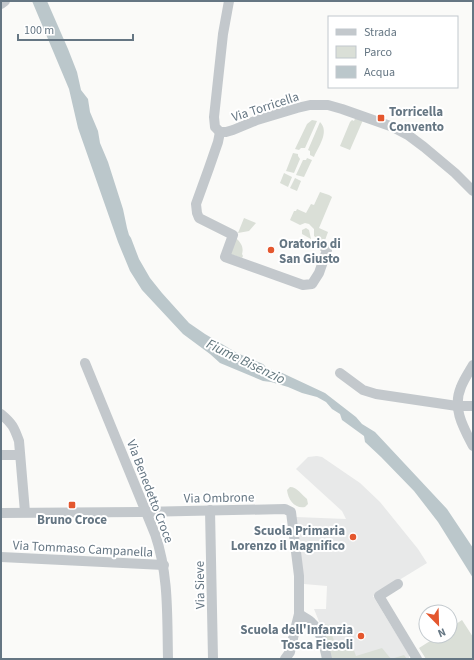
<svg xmlns="http://www.w3.org/2000/svg" width="474" height="660" font-family="'Source Sans 3',sans-serif">
  <style>
    .built { fill: #e8e9e9 }
    .green { fill: #dadfd7 }
    .water { fill: #bbc7cb }
    .lines { fill: none; stroke-linecap: round; stroke-linejoin: round }
    .minor { stroke: #c3c8cc; stroke-width: 10 }
    .poi-dot { fill: #e4572e; stroke: #fff; stroke-width: 1.5 }
    .labels { text-anchor: middle; stroke-width: 4; stroke-linejoin: round; paint-order: stroke }
    .street-label { font-size: 13px; fill: #657683; stroke: #fff }
    .poi-label { font-size: 13px; font-weight: bold; fill: #657683; stroke: #fff; text-anchor: start }
    .water-label { font-size: 14px; font-style: italic; fill: #60757c; stroke: #fff }
  </style>
  <rect width="100%" height="100%" fill="#fafaf8"/>
  <polygon class="built" points="317,456 322,457 360,483 380,502 418,549 427,563 373,596 409,655 409,659 331,659 329,649 320,624 314,609 326,609 327,586 304,584 296,517 346,519 342,511 296,469 308,457"/>
  <g class="green">
    <polygon points="356,116 363,120 350,150 340,146 350,122 352,120 354,121"/>
    <polygon points="312,120 317,121 305,148 301,148 299,150 295,149 307,124"/>
    <path d="M320,122C330,132 318,147 314,157L310,155V151L308,150Z"/>
    <polygon points="293,153 298,154 298,156 300,159 294,173 286,171"/>
    <polygon points="307,158 312,160 304,177 296,175 303,160 306,160"/>
    <polygon points="284,173 292,177 288,187 280,183"/>
    <polygon points="295,178 301,181 297,191 290,188"/>
    <polygon points="320,192 329,195 332,197 319,228 328,232 324,243 314,236 314,229 309,224 305,223 300,225 290,220 294,211 296,211 297,209 306,213 311,204 314,205"/>
    <polygon points="244,218 256,223 249,231 238,233"/>
    <polygon points="306,228 309,230 311,239 302,234 302,230"/>
    <path d="M236,238C241,243 244,247 242,254L243,256L242,258L230,254Z"/>
    <path d="M290,487C297,487 302,495 307,499L308,504L305,507C295,509 288,500 287,490Z"/>
    <polygon points="462,620 473,637 473,659 426,659 419,648 438,636 450,636 450,628"/>
    <polygon points="320,624 342,626 344,628 331,632 336,646 348,643 349,645 352,645 356,656 382,648 391,659 404,655 407,659 331,659 329,649"/>
  </g>
  <polygon class="water" points="32,1 47,1 68,49 77,72 81,90 88,99 90,112 98,131 100,143 108,162 123,209 127,228 129,235 131,238 139,259 150,278 162,293 189,323 205,334 237,353 263,364 266,367 276,372 278,371 325,393 356,417 362,424 375,432 447,509 473,548 473,578 438,522 414,491 381,457 365,442 364,436 342,420 340,414 332,409 326,402 317,397 302,393 288,387 271,382 263,381 220,363 210,354 183,334 142,290 130,271 118,242 78,128 69,89"/>
  <g class="lines">
    <g class="minor">
      <polyline points="229,1 223,34 214,117 215,127 220,132 226,132 233,130 257,120 297,108 310,105 328,105 342,109 393,127 408,135 424,147 455,173 473,191"/>
      <polyline points="1,4 5,1"/>
      <polyline points="220,132 218,142 209,168 196,204 197,213 199,218 233,235 225,257 303,285 312,284 319,273 327,250 323,246"/>
      <path d="M85,363L155,534C169,575 167,616 168,659"/>
      <path d="M473,365C469,372 464,379 461,387C452,408 463,427 473,446"/>
      <polyline points="340,373 363,390 376,394 457,406 473,406"/>
      <path d="M1,414C12,423 14,427 19,441L25,512"/>
      <polyline points="1,455 20,455"/>
      <polyline points="210,510 213,659"/>
      <polyline points="1,513 140,512 285,509 291,512 299,576 299,614 294,634 290,652 285,659"/>
      <polyline points="1,557 164,565"/>
      <polyline points="398,584 379,596 417,659"/>
      <path d="M299,614C303,617 309,619 312,623C320,630 325,649 327,659"/>
    </g>
  </g>
  <g class="poi-dot">
    <rect x="377" y="114" width="8" height="8" rx="2"/>
    <circle cx="271" cy="250" r="4"/>
    <rect x="68" y="501" width="8" height="8" rx="2"/>
    <circle cx="353" cy="537" r="4"/>
    <circle cx="361" cy="636" r="4"/>
  </g>
  <g class="labels">
    <g class="street-label">
      <text transform="translate(265 106) rotate(-18)" y="5">Via Torricella</text>
      <text transform="translate(151 491) rotate(69)" y="5">Via Benedetto Croce</text>
      <text transform="translate(219 497) rotate(-1)" y="5">Via Ombrone</text>
      <text transform="translate(83 548) rotate(3)" y="5">Via Tommaso Campanella</text>
      <text transform="translate(199 585) rotate(-91)" y="5">Via Sieve</text>
    </g>
    <g class="poi-label">
      <text x="389" y="116">Torricella<tspan x="389" dy="15">Convento</tspan></text>
      <text x="279" y="248">Oratorio di<tspan x="279" dy="15">San Giusto</tspan></text>
      <text x="72" y="524" text-anchor="middle">Bruno Croce</text>
      <text x="345" y="535" text-anchor="end">Scuola Primaria<tspan x="345" dy="15">Lorenzo il Magnifico</tspan></text>
      <text x="353" y="634" text-anchor="end">Scuola dell'Infanzia<tspan x="353" dy="15">Tosca Fiesoli</tspan></text>
    </g>
    <g class="water-label">
      <text transform="translate(246 361) rotate(26)" y="5">Fiume Bisenzio</text>
    </g>
  </g>
  <rect width="474" height="660" fill="none" stroke="#657683" stroke-width="4"/>
  <rect x="328" y="16" width="130" height="72" fill="#ffffff" stroke="#c1c8cd"/>
  <rect x="336" y="29" width="20" height="6" fill="#c3c8cc" stroke="#c1c8cd"/>
  <text x="364" y="36" font-size="12" fill="#657683">Strada</text>
  <rect x="336" y="46" width="20" height="12" fill="#dadfd7" stroke="#c1c8cd"/>
  <text x="364" y="56" font-size="12" fill="#657683">Parco</text>
  <rect x="336" y="66" width="20" height="12" fill="#bbc7cb" stroke="#c1c8cd"/>
  <text x="364" y="76" font-size="12" fill="#657683">Acqua</text>
  <g transform="translate(438 624) rotate(157)"><circle r="19" fill="#ffffff" stroke="#c1c8cd"/>
  <path d="M0-3L7 15L0 10L-7 15Z" fill="#e4572e"/>
  <text y="-6" font-size="11" font-weight="bold" text-anchor="middle" fill="#657683">N</text>
  </g>
  <path d="M18 34v6h115v-6" fill="none" stroke="#657683" stroke-width="2"/>
  <text x="24" y="34" font-size="12" fill="#657683" stroke="#ffffff" stroke-width="3" paint-order="stroke">100 m</text>
</svg>
